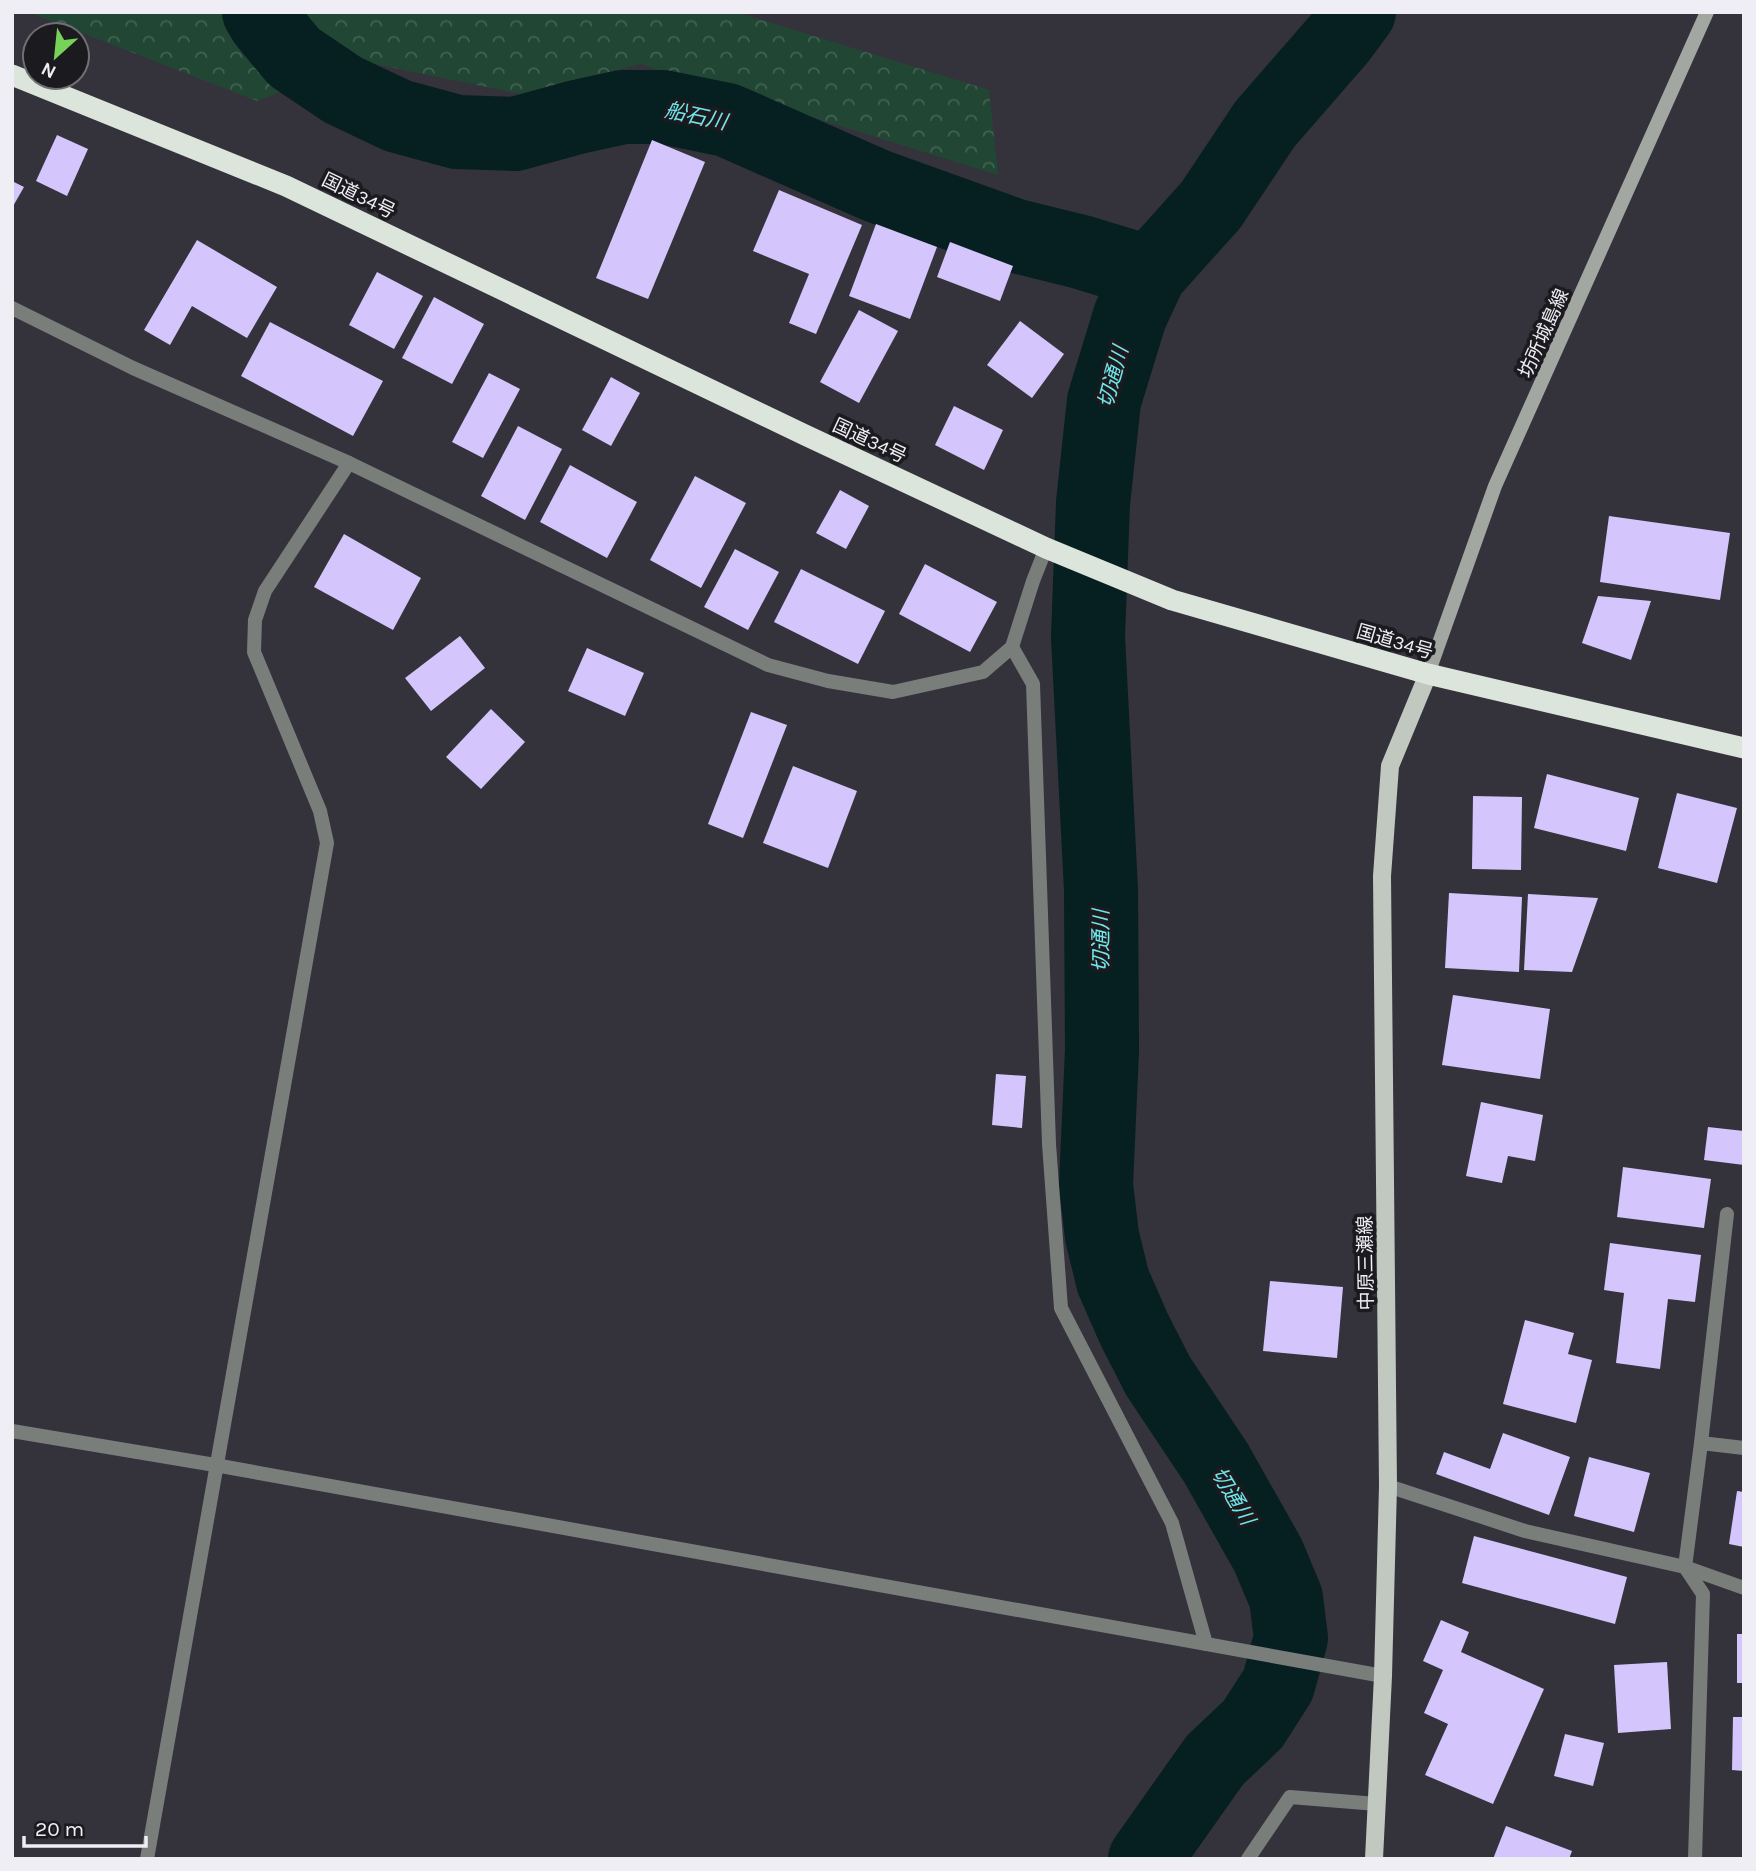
<svg xmlns="http://www.w3.org/2000/svg" width="1756" height="1871" font-family="Karla,'Noto Sans JP',sans-serif">
  <style>
    .forest { fill: url(#forest-crowns) }
    .lines { fill: none; stroke-linecap: round; stroke-linejoin: round }
    .river { stroke: #061f20; stroke-width: 74 }
    .building { fill: #d4c6fd }
    .street { stroke: #7a7e7a; stroke-width: 14 }
    .secondary { stroke: #a2a8a1; stroke-width: 14 }
    .primary { stroke: #c0c8c0; stroke-width: 18 }
    .highway { stroke: #dce5db; stroke-width: 21 }
    .labels { text-anchor: middle; stroke-width: 7; stroke-linejoin: round; paint-order: stroke }
    .street-label { font-size: 19px; fill: #efeef4; stroke: #1b1a1e }
    .water-label { font-size: 21px; font-style: italic; fill: #70e7ea; stroke: #1b1a1e }
  </style>
  <defs>
    <pattern id="forest-crowns" width="20" height="18" patternUnits="userSpaceOnUse" patternTransform="scale(1.75)"><rect width="20" height="18" fill="#214734"/><path d="M2 6a3 3 0 1 1 6 0M12 15a3 3 0 1 1 6 0" fill="none" stroke="#426252"/></pattern>
  </defs>
  <rect width="100%" height="100%" fill="#34323b"/>
  <polygon class="forest" points="28,12 736,12 989,90 998,175 641,64 521,94 360,61 257,101"/>
  <g class="lines">
    <g class="river">
      <polyline points="259,12 265,22 294,57 343,90 398,116 457,132 515,134 577,117 623,107 663,107 727,120 877,186 1016,236 1081,252 1150,273"/>
      <polyline points="1145,1859 1215,1760 1253,1724 1278,1685 1291,1638 1286,1598 1268,1555 1216,1463 1158,1376 1134,1329 1113,1281 1102,1236 1096,1185 1102,1050 1101,890 1088,637 1093,503 1104,401 1130,316 1150,273 1211,205 1265,124 1339,39 1359,12"/>
    </g>
  </g>
  <g class="building">
    <polygon points="57,135 88,149 67,196 36,181"/>
    <polygon points="652,140 705,162 648,299 596,278"/>
    <polygon points="12,181 24,187 12,208"/>
    <polygon points="779,190 862,225 816,334 789,323 809,274 753,251"/>
    <polygon points="876,224 937,247 910,319 849,296"/>
    <polygon points="197,240 277,287 247,338 192,306 170,345 144,330"/>
    <polygon points="950,242 1013,266 1000,301 937,277"/>
    <polygon points="377,272 423,296 394,349 349,325"/>
    <polygon points="434,297 484,324 452,384 402,358"/>
    <polygon points="859,310 898,331 859,403 820,382"/>
    <polygon points="1020,321 1064,354 1032,398 987,365"/>
    <polygon points="270,322 383,381 353,436 241,376"/>
    <polygon points="489,373 520,389 483,458 452,442"/>
    <polygon points="611,377 640,393 611,446 582,430"/>
    <polygon points="954,406 1003,430 984,470 935,445"/>
    <polygon points="518,426 562,449 525,520 481,496"/>
    <polygon points="570,465 637,502 607,558 540,522"/>
    <polygon points="695,476 746,503 701,588 650,560"/>
    <polygon points="840,490 869,506 846,549 816,533"/>
    <polygon points="1609,516 1730,533 1720,600 1600,582"/>
    <polygon points="344,534 421,578 393,630 314,587"/>
    <polygon points="735,549 779,572 748,630 704,607"/>
    <polygon points="925,564 997,602 970,652 899,614"/>
    <polygon points="801,569 885,611 858,664 774,622"/>
    <polygon points="1598,596 1651,601 1631,660 1582,643"/>
    <polygon points="460,636 485,668 431,711 405,678"/>
    <polygon points="587,648 644,673 625,716 568,691"/>
    <polygon points="491,709 525,742 481,789 446,757"/>
    <polygon points="751,712 787,725 743,838 708,824"/>
    <polygon points="793,766 857,791 828,868 763,843"/>
    <polygon points="1547,774 1639,798 1626,851 1534,828"/>
    <polygon points="1677,793 1737,808 1717,883 1658,868"/>
    <polygon points="1473,796 1522,797 1521,870 1472,869"/>
    <polygon points="1449,893 1522,897 1519,972 1445,968"/>
    <polygon points="1528,894 1598,898 1572,972 1524,970"/>
    <polygon points="1453,995 1550,1009 1540,1079 1442,1065"/>
    <polygon points="996,1074 1026,1076 1022,1128 992,1125"/>
    <polygon points="1481,1102 1543,1115 1535,1161 1508,1156 1502,1183 1466,1176"/>
    <polygon points="1708,1127 1744,1131 1744,1165 1704,1160"/>
    <polygon points="1623,1167 1711,1179 1704,1228 1617,1217"/>
    <polygon points="1610,1243 1701,1255 1695,1302 1668,1299 1660,1369 1616,1363 1624,1293 1604,1290"/>
    <polygon points="1270,1281 1343,1287 1337,1358 1263,1351"/>
    <polygon points="1525,1320 1574,1333 1568,1354 1592,1360 1576,1423 1503,1404"/>
    <polygon points="1503,1433 1570,1457 1549,1515 1436,1474 1444,1452 1490,1469"/>
    <polygon points="1589,1457 1650,1473 1634,1532 1574,1516"/>
    <polygon points="1737,1491 1744,1492 1744,1547 1729,1544"/>
    <polygon points="1474,1536 1627,1577 1615,1624 1462,1583"/>
    <polygon points="1441,1620 1469,1632 1461,1652 1544,1689 1493,1804 1425,1775 1448,1724 1424,1713 1443,1670 1423,1661"/>
    <rect x="1737" y="1634" width="7" height="49"/>
    <polygon points="1667,1662 1671,1729 1618,1733 1614,1665"/>
    <polygon points="1733,1717 1744,1717 1744,1771 1732,1770"/>
    <polygon points="1565,1734 1604,1743 1593,1786 1554,1776"/>
    <polygon points="1506,1826 1572,1851 1569,1859 1493,1859"/>
  </g>
  <g class="lines">
    <g class="street">
      <polyline points="12,308 133,368 349,463 768,665 828,681 893,692 983,672 1012,647 1033,581 1046,548"/>
      <polyline points="1012,647 1033,684 1049,1144 1061,1308 1172,1523 1206,1644"/>
      <polyline points="12,1431 215,1465 1383,1676"/>
      <polyline points="1701,1443 1727,1214"/>
      <polyline points="1388,1486 1525,1531 1685,1567 1701,1443 1744,1448"/>
      <polyline points="1685,1567 1703,1594 1695,1859"/>
      <polyline points="1685,1567 1744,1588"/>
      <polyline points="147,1859 327,843 320,811 254,652 255,620 265,591 349,463"/>
      <polyline points="1248,1859 1290,1797 1377,1804"/>
    </g>
    <polyline class="secondary" points="1428,674 1495,486 1707,12"/>
    <polyline class="primary" points="1374,1859 1383,1676 1388,1486 1382,876 1390,766 1428,674"/>
    <polyline class="highway" points="12,75 286,186 805,435 1046,548 1172,600 1428,674 1744,748"/>
  </g>
  <g class="labels">
    <g class="street-label">
      <text transform="translate(359 195) rotate(26)" y="7">国道34号</text>
      <text transform="translate(1543 333) rotate(-66)" y="7">坊所城島線</text>
      <text transform="translate(870 440) rotate(25)" y="7">国道34号</text>
      <text transform="translate(1395 641) rotate(16)" y="7">国道34号</text>
      <text transform="translate(1365 1263) rotate(-91)" y="7">中原三瀬線</text>
    </g>
    <g class="water-label">
      <text transform="translate(696 116) rotate(12)" y="7">船石川</text>
      <text transform="translate(1113 377) rotate(-75)" y="7">切通川</text>
      <text transform="translate(1101 941) rotate(-90)" y="7">切通川</text>
      <text transform="translate(1233 1496) rotate(59)" y="7">切通川</text>
    </g>
  </g>
  <rect width="1756" height="1871" fill="none" stroke="#efeef4" stroke-width="28"/>
  <g transform="translate(56 56) rotate(207)"><circle r="33" fill="#1b1a1e" stroke="#706f74" stroke-width="2"/>
  <path d="M0-5L12 26L0 18L-12 26Z" fill="#77d259"/>
  <text y="-10" font-size="19" font-weight="bold" text-anchor="middle" fill="#efeef4">N</text>
  </g>
  <path d="M24 1836v10h122v-10" fill="none" stroke="#efeef4" stroke-width="3.5"/>
  <text x="35" y="1836" font-size="21" fill="#efeef4" stroke="#1b1a1e" stroke-width="5" paint-order="stroke">20 m</text>
</svg>
